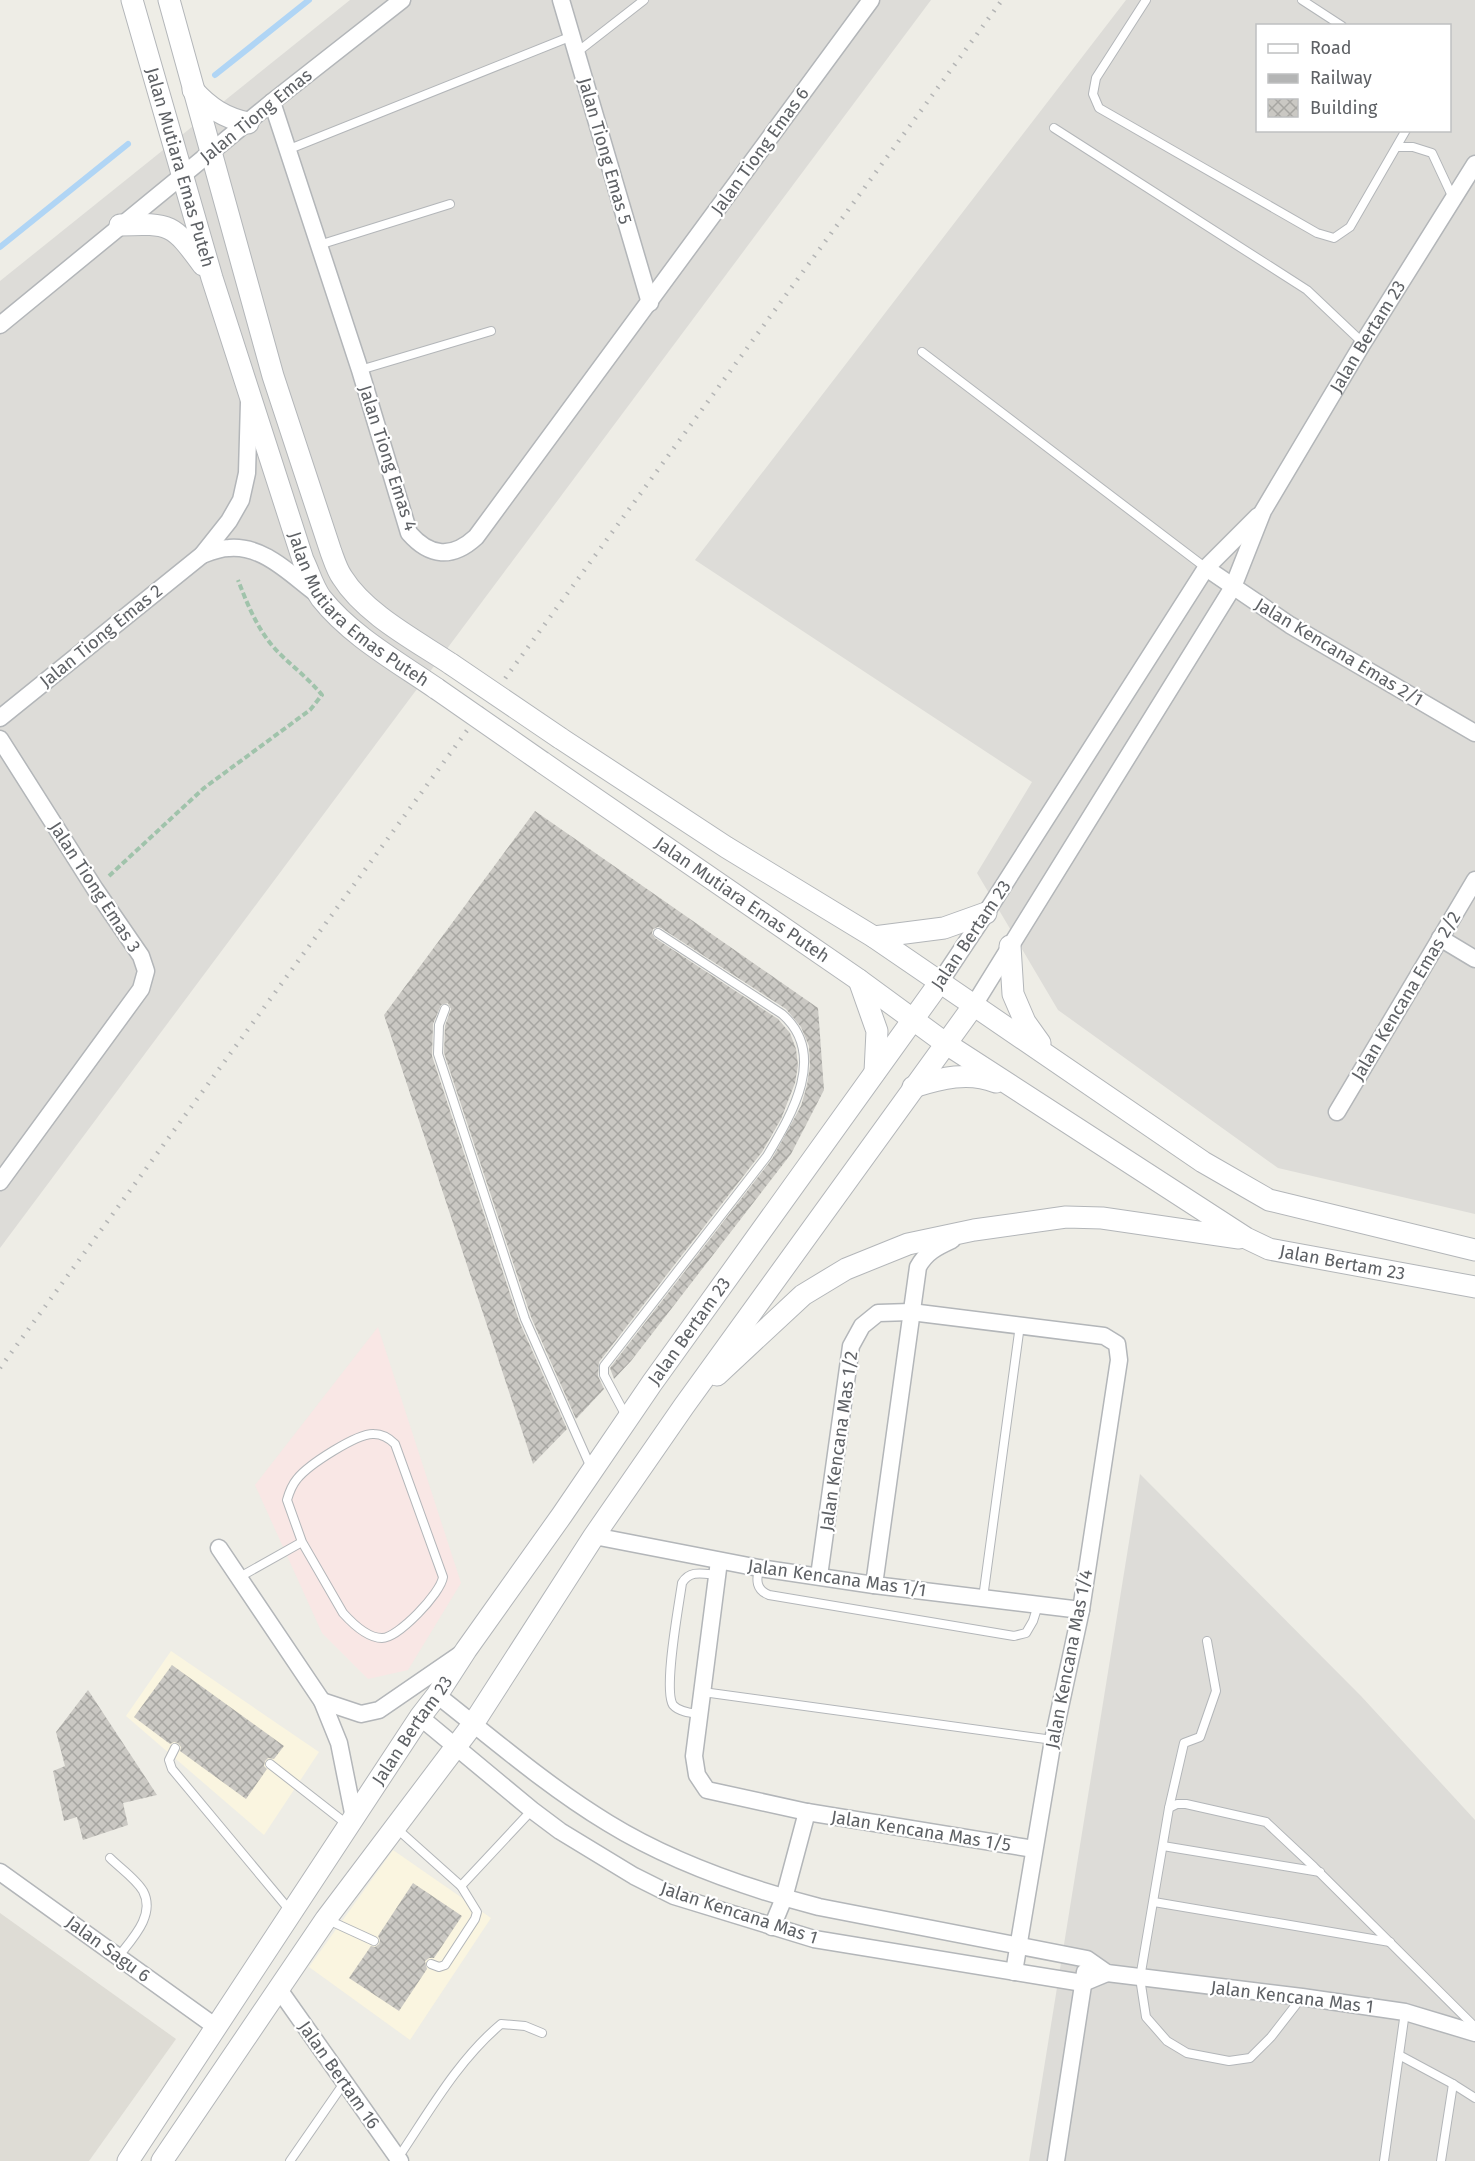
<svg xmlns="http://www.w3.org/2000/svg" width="1475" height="2161" font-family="'Fira Sans',sans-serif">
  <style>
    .commercial { fill: #faf5e0 }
    .industrial { fill: #dddcd8; fill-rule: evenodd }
    .education { fill: #dedcd5 }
    .medical { fill: #f9e7e5 }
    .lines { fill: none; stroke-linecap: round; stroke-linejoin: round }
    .stream { stroke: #b0d5f5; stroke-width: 6 }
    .building { fill: url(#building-cross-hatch) }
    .service-casing { stroke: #b3b6b9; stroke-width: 10 }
    .minor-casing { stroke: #b3b6b9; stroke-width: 19 }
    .tertiary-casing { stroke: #b3b6b9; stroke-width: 23 }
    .path { stroke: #a0c3ab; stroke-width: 4; stroke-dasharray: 6 3; stroke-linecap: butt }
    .service { stroke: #fff; stroke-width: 8 }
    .minor { stroke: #fff; stroke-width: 16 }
    .tertiary { stroke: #fff; stroke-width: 21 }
    .rail { stroke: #b4b5b5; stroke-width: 4.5; stroke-dasharray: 1.5 8; stroke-linecap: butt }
    .tertiary-bridge-casing { stroke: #b3b6b9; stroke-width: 23; stroke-linecap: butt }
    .tertiary-bridge { stroke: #fff; stroke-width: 21 }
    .labels { text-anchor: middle; stroke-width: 4.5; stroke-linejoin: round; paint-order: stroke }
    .street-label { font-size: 18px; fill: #5e6165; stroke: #fff }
  </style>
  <defs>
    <pattern id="building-cross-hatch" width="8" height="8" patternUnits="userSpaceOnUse" patternTransform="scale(1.5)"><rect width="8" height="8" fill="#cac8c3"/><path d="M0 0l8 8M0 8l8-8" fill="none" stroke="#a7a6a2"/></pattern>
  </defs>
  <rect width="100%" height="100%" fill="#eeede6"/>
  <g class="commercial">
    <polygon points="171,1651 319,1752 264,1835 126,1716"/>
    <polygon points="393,1850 491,1918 410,2040 309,1967"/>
  </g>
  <g class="industrial">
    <polygon points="350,0 931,0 0,1248 0,281"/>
    <path d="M1126,0H1475V1214L1278,1168L1058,1010L977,873L1032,782L695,560ZM1258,26H1450V130H1258Z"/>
    <polygon points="1140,1474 1361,1696 1475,1820 1475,2161 1029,2161"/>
  </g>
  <polygon class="education" points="0,1913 176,2039 89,2161 0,2161"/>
  <polygon class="medical" points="378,1327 461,1583 408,1670 368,1679 322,1633 255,1485"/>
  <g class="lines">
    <g class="stream">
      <polyline points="215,75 309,0"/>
      <polyline points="0,247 128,144"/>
    </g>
  </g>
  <g class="building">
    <polygon points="535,811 818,1008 824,1090 791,1154 631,1361 614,1379 610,1368 772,1159 801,1106 807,1085 810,1066 809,1046 801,1027 786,1009 661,928 658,927 653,929 652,933 655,938 778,1019 790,1033 796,1049 798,1065 795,1083 781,1119 762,1152 599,1362 598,1376 604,1389 576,1419 531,1317 444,1053 445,1026 451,1009 448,1003 441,1005 433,1024 432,1056 519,1321 567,1429 533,1464 384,1015"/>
    <polygon points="172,1665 284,1746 274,1759 268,1758 265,1761 264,1766 267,1769 246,1799 180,1751 181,1747 178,1743 174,1742 170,1744 134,1717"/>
    <polygon points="88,1690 157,1795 123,1803 128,1825 83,1840 77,1817 64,1821 53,1771 65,1766 56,1732"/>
    <polygon points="413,1883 462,1916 434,1958 429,1958 425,1961 427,1969 399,2011 349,1978 371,1946 375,1947 379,1944 380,1940 378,1936"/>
  </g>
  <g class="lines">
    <defs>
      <g id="service">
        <polyline points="1146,0 1096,78 1093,94 1099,108 1317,233 1334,238 1350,227 1406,130"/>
        <polyline points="1302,0 1342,26"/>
        <polyline points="576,53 644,0"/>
        <polyline points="1054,128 1307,290 1363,343"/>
        <polyline points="1397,147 1413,147 1432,153 1453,198"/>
        <polyline points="287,150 572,36"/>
        <polyline points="319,245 450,204"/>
        <polyline points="922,352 1206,568"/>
        <polyline points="360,370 491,331"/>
        <polyline points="445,1009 439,1025 438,1054 525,1319 592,1470"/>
        <path d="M626,1416L604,1375V1366L767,1156C792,1114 828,1054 782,1014L658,933"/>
        <path d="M759,1568C756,1580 756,1590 769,1595L1014,1636L1026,1633L1033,1621L1038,1605"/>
        <path d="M238,1578L302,1542L287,1500C289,1493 292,1485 297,1479C308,1465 357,1433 374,1434C383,1434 389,1438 395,1444L443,1577C441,1593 398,1638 382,1638C367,1638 352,1623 343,1613L302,1542"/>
        <polyline points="983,1598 1020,1325"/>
        <polyline points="703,1692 1053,1740"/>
        <path d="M699,1714C691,1713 679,1712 673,1705C663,1689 679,1605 682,1583C690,1569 704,1574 719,1575"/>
        <polyline points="175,1748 169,1760 172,1769 292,1913"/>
        <polyline points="270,1764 348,1825"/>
        <polyline points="1169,1808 1184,1743 1200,1737 1216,1691 1207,1641"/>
        <polyline points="395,1827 461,1886 477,1912 475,1919 445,1965 439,1967 431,1964"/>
        <polyline points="1163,1846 1320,1872"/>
        <path d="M110,1858C120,1868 136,1879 143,1891C156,1915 132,1939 118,1957"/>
        <polyline points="461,1886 532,1810"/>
        <polyline points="1154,1902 1390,1942"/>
        <polyline points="326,1919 374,1941"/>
        <polyline points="1302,1997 1271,2037 1250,2058 1229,2061 1187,2053 1167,2041 1146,2017 1140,1978 1169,1808 1177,1804 1186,1804 1266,1822 1314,1867 1475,2027"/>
        <polyline points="1399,2055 1453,2084 1475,2098"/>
        <path d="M398,2158C429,2112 458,2060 501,2024L525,2026L542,2033"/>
        <polyline points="290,2161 344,2083"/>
        <polyline points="1384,2161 1405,2012"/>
        <polyline points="1441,2161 1453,2084"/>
      </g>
      <g id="minor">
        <polyline points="561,0 650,303"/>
        <path d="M272,102L360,370L409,533C430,557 452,559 476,537L871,0"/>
        <polyline points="0,325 272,102 402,0"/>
        <path d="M202,555C210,552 220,548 229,548C264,545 291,575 317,594"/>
        <polyline points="1206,568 1290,625 1475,733"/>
        <polyline points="0,718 202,555 229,521 241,500 247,473 249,402"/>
        <polyline points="0,739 95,889 141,956 146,971 141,989 0,1182"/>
        <polyline points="1440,938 1475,959"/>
        <polyline points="940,982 986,913 1206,568 1258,516"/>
        <path id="s1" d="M974,1005L1233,587L1263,511L1363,343L1475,164"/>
        <polyline points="1337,1112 1475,880"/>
        <polyline points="594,1536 759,1568 874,1585 1081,1610"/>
        <polyline points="219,1548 322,1701 339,1743 354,1818"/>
        <polyline points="719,1561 694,1756 697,1775 707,1790 807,1812 1034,1849"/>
        <polyline points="819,1576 851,1346 862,1326 878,1313 911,1312 1104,1336 1117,1344 1119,1360 1081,1610 1053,1740 1014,1972"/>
        <path d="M874,1585L918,1267C926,1252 937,1247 952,1240"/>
        <path d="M437,1695C493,1739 547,1786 608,1823C673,1863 746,1888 819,1907L1087,1959L1107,1973L1302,1997L1405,2012L1475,2033"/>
        <polyline points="322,1701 361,1714 379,1710 462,1653"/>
        <polyline points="420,1717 532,1810 560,1831 634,1876 674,1896 814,1939 1083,1983 1107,1973"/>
        <polyline points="0,1872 216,2027"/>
        <polyline points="772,1927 784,1898 807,1812"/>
        <polyline points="278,1988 400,2161"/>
        <polyline points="1056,2161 1085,1972"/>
      </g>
      <g id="tertiary">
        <path id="s2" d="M132,0L212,278L303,560C309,572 313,587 321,598C351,636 398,662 437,689"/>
        <path d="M169,0L273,376L331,552C334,560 337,570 342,577C365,614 415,640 451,664"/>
        <path d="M193,90C209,108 225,118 248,123"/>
        <path d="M120,225C171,223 173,224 203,265"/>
        <polyline points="560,738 726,847 874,937 1203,1162 1269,1200 1475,1250"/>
        <path id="s3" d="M542,762L859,980L945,1043L1246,1238L1269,1249L1475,1287"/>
        <polyline points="874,937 944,928 986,913"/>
        <polyline points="1010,946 1013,994 1025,1022 1040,1043"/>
        <polyline points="859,980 877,1031 875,1072"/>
        <path d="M913,1087C941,1078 969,1071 996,1082"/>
        <polyline points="717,1375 803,1295 846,1269 908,1244 974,1230 1066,1217 1102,1218 1239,1238"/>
        <path id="s4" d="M128,2161L420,1717L437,1695L466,1650L562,1515L652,1383L940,982"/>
        <polyline points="162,2161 326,1919 473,1724 594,1536 684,1406 974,1005"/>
      </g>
    </defs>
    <use href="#service" class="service-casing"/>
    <use href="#minor" class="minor-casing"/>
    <use href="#tertiary" class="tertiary-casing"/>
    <path class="path" d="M109,876L204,788L310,710L322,695C309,679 293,667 279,653C259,633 248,606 238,580"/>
    <use href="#service" class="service"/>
    <use href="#minor" class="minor"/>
    <use href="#tertiary" class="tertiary"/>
    <polyline class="rail" points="0,1368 1002,0"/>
    <defs>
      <g id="tertiary-bridge">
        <polyline points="451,664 560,738"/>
        <polyline points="437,689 542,762"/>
      </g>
    </defs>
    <use href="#tertiary-bridge" class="tertiary-bridge-casing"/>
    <use href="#tertiary-bridge" class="tertiary-bridge"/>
  </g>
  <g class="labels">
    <g class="street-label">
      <text transform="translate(256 116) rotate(-39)" y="6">Jalan Tiong Emas</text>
      <text transform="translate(605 151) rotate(74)" y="6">Jalan Tiong Emas 5</text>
      <text transform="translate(760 151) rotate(-54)" y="6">Jalan Tiong Emas 6</text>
      <text dy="6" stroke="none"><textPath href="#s2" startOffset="174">Jalan Mutiara Emas Puteh</textPath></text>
      <text dy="6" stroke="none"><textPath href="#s1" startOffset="777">Jalan Bertam 23</textPath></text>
      <text transform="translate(388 458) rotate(72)" y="6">Jalan Tiong Emas 4</text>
      <text dy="6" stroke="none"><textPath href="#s2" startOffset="660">Jalan Mutiara Emas Puteh</textPath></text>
      <text transform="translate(101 636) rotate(-39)" y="6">Jalan Tiong Emas 2</text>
      <text transform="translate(1339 652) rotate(31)" y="6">Jalan Kencana Emas 2/1</text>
      <text transform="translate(95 887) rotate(57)" y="6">Jalan Tiong Emas 3</text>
      <text dy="6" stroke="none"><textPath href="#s3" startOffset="243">Jalan Mutiara Emas Puteh</textPath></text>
      <text transform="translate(971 935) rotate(-56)" y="6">Jalan Bertam 23</text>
      <text transform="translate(1406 996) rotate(-59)" y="6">Jalan Kencana Emas 2/2</text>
      <text dy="6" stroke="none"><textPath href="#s3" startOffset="950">Jalan Bertam 23</textPath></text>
      <text dy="6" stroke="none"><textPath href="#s4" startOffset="1002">Jalan Bertam 23</textPath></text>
      <text transform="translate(839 1441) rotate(-82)" y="6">Jalan Kencana Mas 1/2</text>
      <text transform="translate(837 1578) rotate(8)" y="6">Jalan Kencana Mas 1/1</text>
      <text transform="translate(1069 1659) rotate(-79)" y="6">Jalan Kencana Mas 1/4</text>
      <text dy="6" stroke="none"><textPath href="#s4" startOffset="516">Jalan Bertam 23</textPath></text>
      <text transform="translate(921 1831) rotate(9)" y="6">Jalan Kencana Mas 1/5</text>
      <text transform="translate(739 1913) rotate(18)" y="6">Jalan Kencana Mas 1</text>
      <text transform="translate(108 1949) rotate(36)" y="6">Jalan Sagu 6</text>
      <text transform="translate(1292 1997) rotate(7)" y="6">Jalan Kencana Mas 1</text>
      <text transform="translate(339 2075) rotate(55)" y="6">Jalan Bertam 16</text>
    </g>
  </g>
  <rect x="1256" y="24" width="195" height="108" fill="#ffffff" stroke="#bfc0c1" stroke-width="1.5"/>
  <rect x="1268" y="44" width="30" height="9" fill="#ffffff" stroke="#bfc0c1" stroke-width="1.5"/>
  <text x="1310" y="54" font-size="18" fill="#5e6165">Road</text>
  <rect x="1268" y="74" width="30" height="9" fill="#b4b5b5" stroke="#bfc0c1" stroke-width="1.5"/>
  <text x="1310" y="84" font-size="18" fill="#5e6165">Railway</text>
  <rect x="1268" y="99" width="30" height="18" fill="url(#building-cross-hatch)" stroke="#bfc0c1" stroke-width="1.5"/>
  <text x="1310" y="114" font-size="18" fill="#5e6165">Building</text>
</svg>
